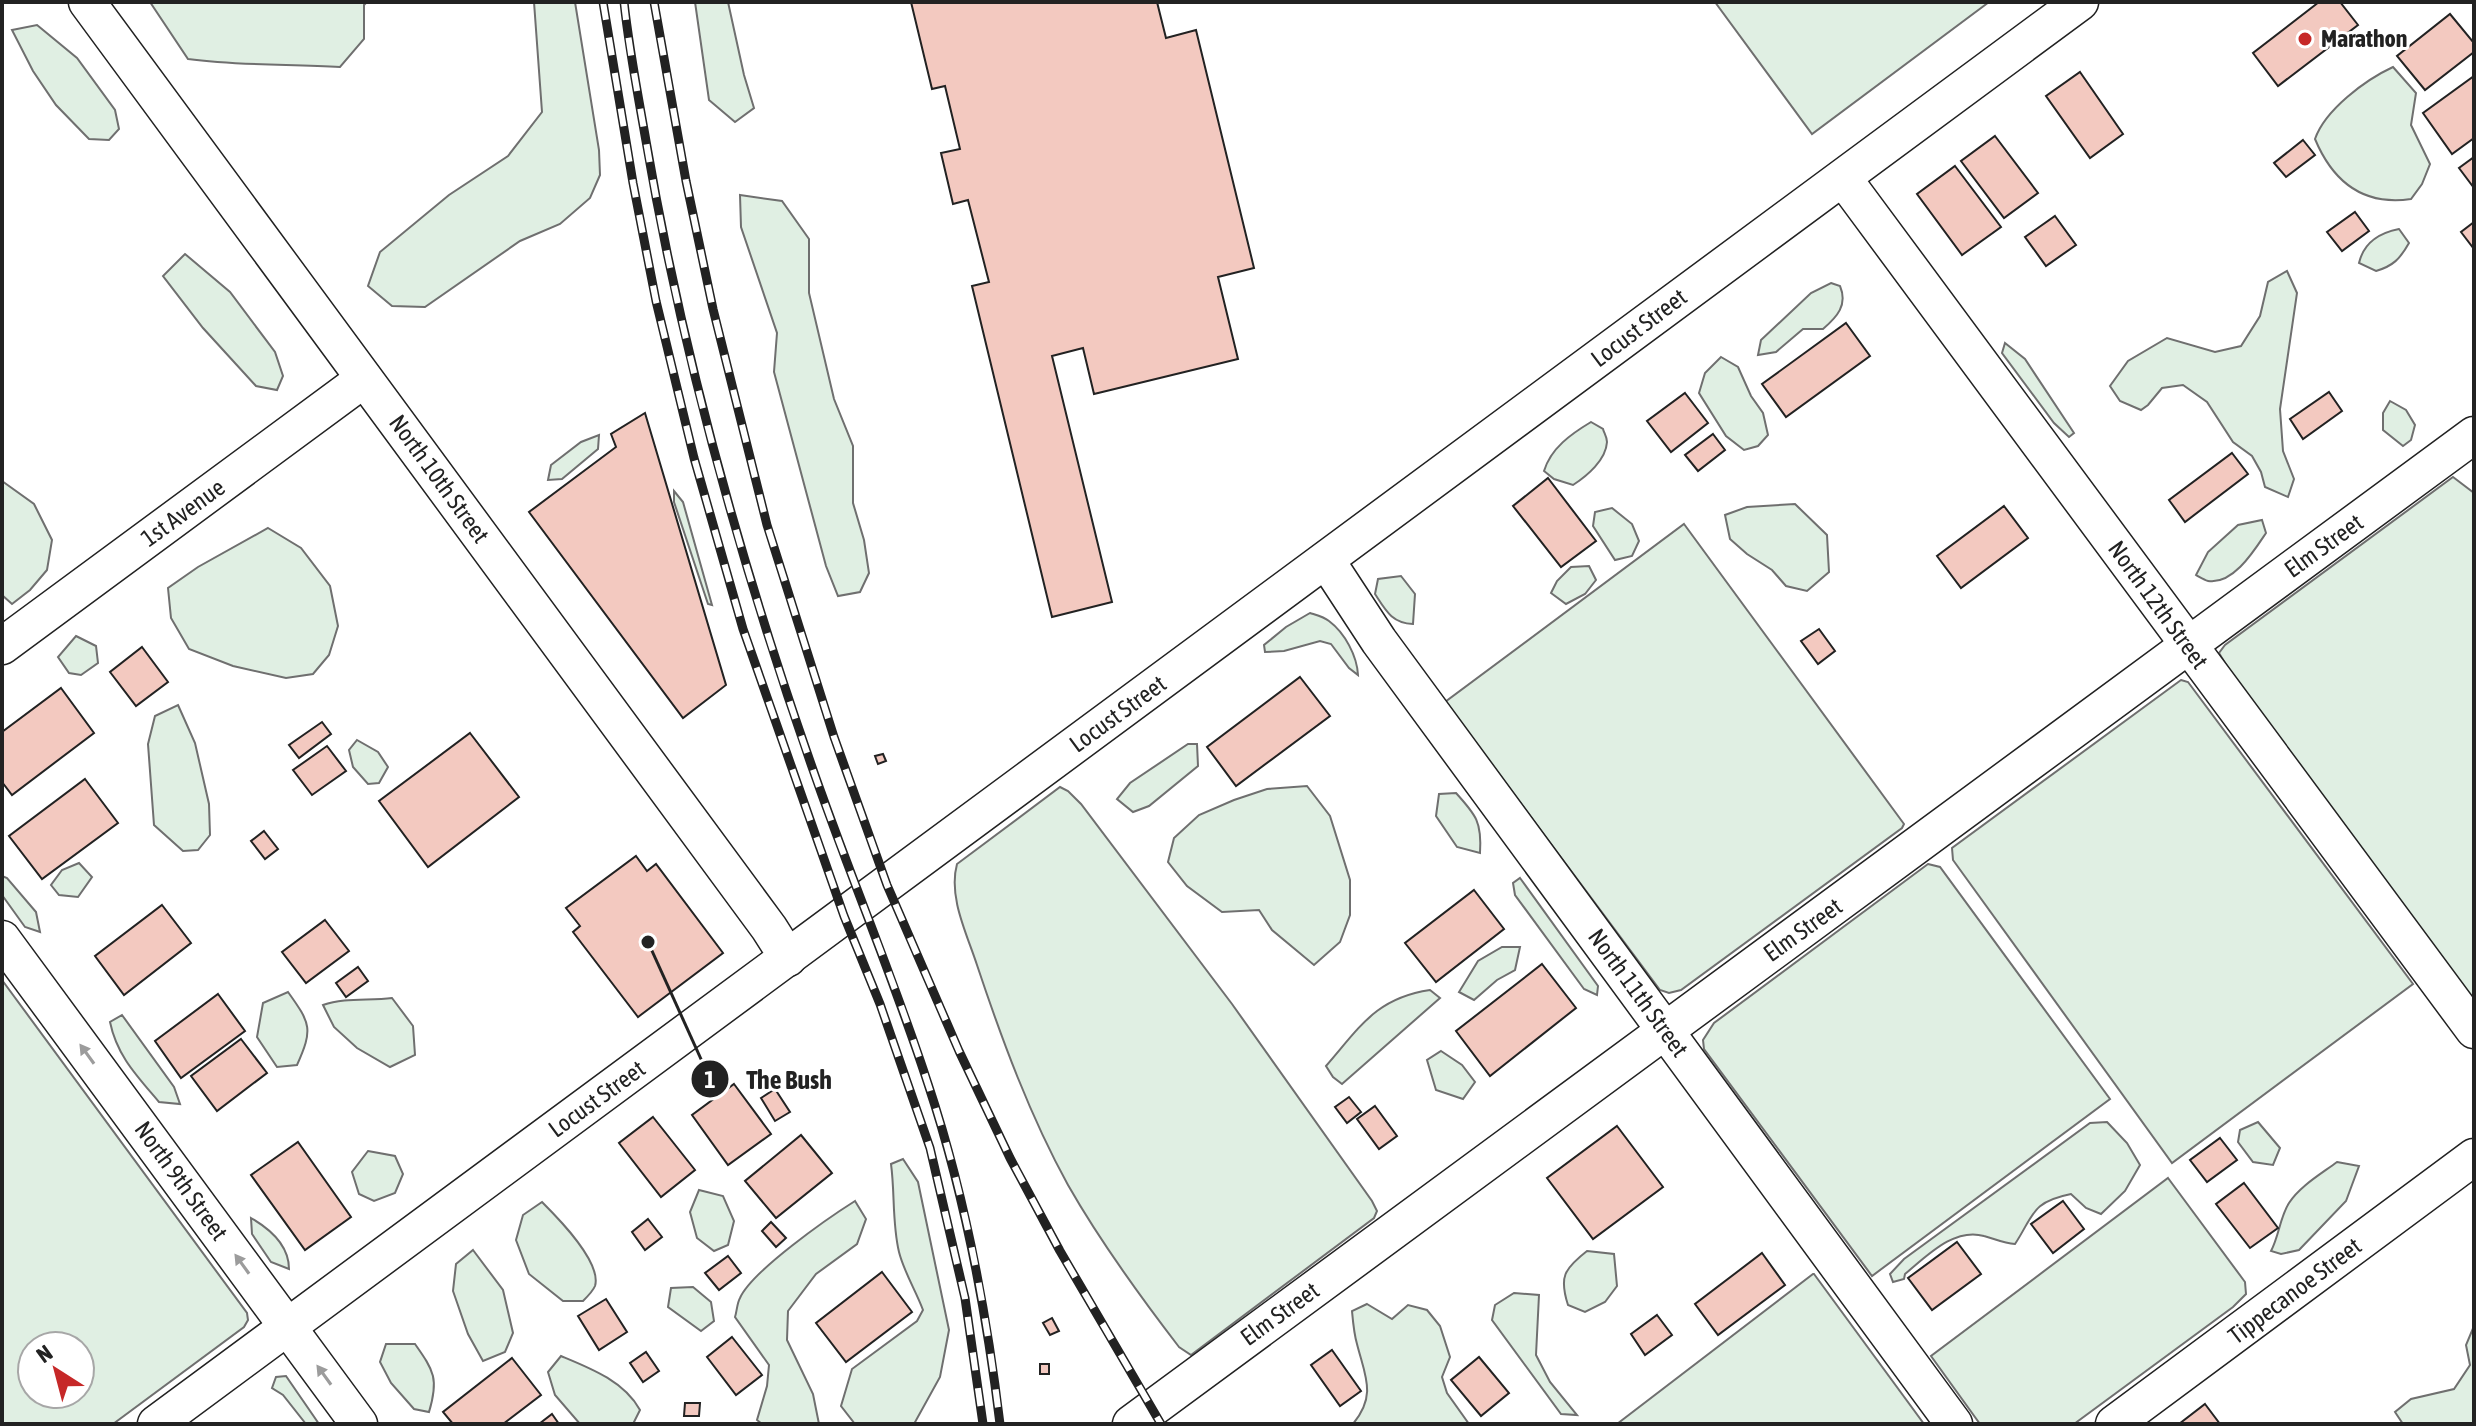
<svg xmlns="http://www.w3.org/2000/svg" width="2476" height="1426" font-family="'Asap Condensed',sans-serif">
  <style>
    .green { fill: #e0efe3; stroke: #6f6f6f; stroke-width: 2; fill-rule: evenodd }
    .building { fill: #f3c9c0; stroke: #222; stroke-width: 2 }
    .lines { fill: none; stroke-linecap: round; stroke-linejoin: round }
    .minor-casing { stroke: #222; stroke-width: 39 }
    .minor { stroke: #fff; stroke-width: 36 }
    .rail-casing { stroke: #222; stroke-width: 9 }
    .rail { stroke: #fff; stroke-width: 6; stroke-dasharray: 18; stroke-linecap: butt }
    .oneway { fill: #9c9c9c }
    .poi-dot { fill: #c62828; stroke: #fff; stroke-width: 3 }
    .labels { text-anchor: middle; stroke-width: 6; stroke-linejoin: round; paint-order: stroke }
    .poi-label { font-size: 24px; font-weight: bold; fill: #222; stroke: #fff; text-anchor: start }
    .street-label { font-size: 24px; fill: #222; stroke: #fff }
    .leader { fill: none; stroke: #222; stroke-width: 3 }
    .callout-dot { fill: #222; stroke: #fff; stroke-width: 3 }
    .mark-label { font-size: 24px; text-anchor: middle; font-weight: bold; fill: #fff }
    .callout-label { font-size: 26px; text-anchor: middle; font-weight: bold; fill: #222; stroke: #fff; stroke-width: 6; stroke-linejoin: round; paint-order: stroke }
  </style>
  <rect width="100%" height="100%" fill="#fff"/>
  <g class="green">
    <path d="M150,2H367L364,5V39L340,67C290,64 239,66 188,59Z"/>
    <polygon points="534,2 575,2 599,150 600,175 590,198 560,224 520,241 425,307 392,306 368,286 380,252 449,195 508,156 542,112"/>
    <polygon points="695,2 728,2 744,75 754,108 735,122 709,100"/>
    <polygon points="1715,2 1989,2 1812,134"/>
    <polygon points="37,25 77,58 115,110 119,129 109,140 89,139 56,105 33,71 12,30"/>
    <path d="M2393,67L2416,93L2411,125L2430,164L2422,184L2411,199C2363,206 2333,182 2315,139C2325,110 2365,80 2393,67Z"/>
    <polygon points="740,195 782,201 809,239 809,293 834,399 853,446 853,503 864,540 869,573 860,592 838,596 826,566 774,372 777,333 741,227"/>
    <path d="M2399,229L2409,243C2400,259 2393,266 2376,271L2359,263C2364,242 2379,233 2399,229Z"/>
    <polygon points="185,254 230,292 275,352 283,376 277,390 256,386 203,328 163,276"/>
    <polygon points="2287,271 2297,293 2280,409 2283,451 2294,479 2288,497 2265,487 2261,472 2252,456 2233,442 2207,402 2183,385 2162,388 2148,405 2141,410 2120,401 2110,386 2128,361 2167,338 2215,352 2241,346 2260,316 2268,282"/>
    <path d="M1831,283L1840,286C1848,305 1837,317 1823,329H1803L1776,352L1758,355L1761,340L1811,293Z"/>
    <polygon points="2005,343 2025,359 2074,433 2069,437 2054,423 2002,353"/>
    <polygon points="1721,357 1738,367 1751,396 1763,413 1768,435 1758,446 1744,450 1726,436 1699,393 1705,373"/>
    <polygon points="2390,401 2406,410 2415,425 2411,440 2403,446 2383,430 2383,413"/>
    <path d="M1591,422L1603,429C1604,433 1607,437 1607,442C1606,460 1587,476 1573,485L1554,479L1544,471C1551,448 1571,434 1591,422Z"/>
    <polygon points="599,435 598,449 562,479 548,480 551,465 581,442"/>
    <polygon points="2453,477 2474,493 2474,1001 2231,673 2219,653 2225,645"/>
    <polygon points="2,481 34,504 52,540 47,570 30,590 12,604 2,595"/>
    <polygon points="674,491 683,502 712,605 708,604 674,502"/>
    <polygon points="1795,504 1827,535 1829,572 1807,591 1786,586 1772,570 1747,554 1730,539 1725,515 1747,507"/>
    <polygon points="1612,508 1632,524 1639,541 1632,556 1615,560 1593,526 1595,512"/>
    <path d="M2262,520L2266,533C2254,551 2233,585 2208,581C2207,581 2197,576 2196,575L2208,552L2238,525Z"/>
    <polygon points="1684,524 1904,824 1902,828 1681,990 1669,993 1660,990 1445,702"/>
    <polygon points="268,528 301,548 330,586 338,626 329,655 313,674 286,678 233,666 189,649 171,618 168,588 198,567"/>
    <polygon points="1589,566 1596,580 1585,594 1566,604 1551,593 1557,581 1571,567"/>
    <path d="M1401,576L1415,594L1413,624C1392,623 1386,611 1375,594L1378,579Z"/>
    <path d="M1310,613C1316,615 1324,617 1329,621C1345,633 1357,656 1358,675L1349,668L1331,644L1320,641L1284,651L1265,652L1264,645L1286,627Z"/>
    <polygon points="76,636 96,646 98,663 81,675 69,673 58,657"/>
    <polygon points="2181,680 2188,682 2413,984 2172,1163 1953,860 1952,848"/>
    <polygon points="178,705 195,743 209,804 210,835 198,850 183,851 154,825 148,744 155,716"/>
    <polygon points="357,740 378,752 388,767 379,783 368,784 353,767 349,750"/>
    <polygon points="1188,744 1197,744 1198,766 1149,806 1133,812 1117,799 1130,783"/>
    <polygon points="1307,786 1330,816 1350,880 1350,915 1340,942 1314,965 1272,930 1259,910 1222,912 1187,886 1168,862 1174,838 1199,815 1234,800 1267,789"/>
    <path d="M1060,787L1068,791L1081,804L1232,1004L1372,1201L1377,1211L1374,1218L1191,1355L1179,1347C1139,1295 1101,1243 1068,1185C1030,1116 1002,1040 977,965C967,934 948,897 957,864Z"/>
    <path d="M1456,793C1476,815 1482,822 1480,853L1457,847L1436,816L1439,794Z"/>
    <polygon points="79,863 92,877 78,897 59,895 51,885 62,870"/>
    <polygon points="1928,864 1940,867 2110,1099 1872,1276 1704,1049 1703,1040 1714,1023"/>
    <polygon points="2,876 7,878 36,912 40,932 25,927 2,895"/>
    <polygon points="1520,878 1598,986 1597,995 1584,989 1515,895 1513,883"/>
    <polygon points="1502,947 1520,947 1515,970 1497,980 1474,1000 1459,992 1478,961"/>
    <path d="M2,980L247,1313L248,1320L244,1327L113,1424H2ZM32,1346H80V1394H32Z"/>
    <path d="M1430,990L1440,998L1342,1084L1333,1077L1326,1066C1360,1027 1376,998 1430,990Z"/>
    <path d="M288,992C311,1024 313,1029 297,1065L277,1067L257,1037L263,1003Z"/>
    <path d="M392,998L413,1026L415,1055L390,1067L357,1048L334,1027L323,1005C345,997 369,1001 392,998Z"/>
    <path d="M122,1015L174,1087L180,1104L159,1102C137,1076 117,1056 110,1022Z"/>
    <polygon points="1441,1051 1462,1065 1475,1082 1463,1099 1436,1090 1427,1060"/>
    <path d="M2107,1122L2127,1143L2140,1165L2125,1191L2101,1214L2086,1208L2071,1194C2031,1202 2034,1215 2015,1244C2004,1243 1995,1239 1984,1236C1954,1227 1926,1257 1905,1274L1904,1279L1893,1282L1890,1274L1904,1259L2090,1123Z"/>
    <polygon points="2258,1122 2280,1148 2273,1165 2253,1162 2238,1142 2240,1130"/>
    <polygon points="368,1151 395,1156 403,1174 395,1193 374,1201 359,1194 352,1172"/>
    <path d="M903,1159L918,1182L949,1330L940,1377L914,1424H855L841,1406L852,1369L917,1321L923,1310C916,1291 904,1272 899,1252C892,1223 895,1193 891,1164Z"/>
    <path d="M2337,1162L2359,1166L2346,1201L2299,1250L2281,1254L2271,1251C2279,1236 2280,1217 2289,1203C2300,1186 2321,1174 2337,1162Z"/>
    <polygon points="2168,1178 2245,1282 2246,1294 2233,1307 2074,1424 1980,1424 1931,1356"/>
    <polygon points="699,1190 723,1196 734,1221 728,1245 714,1251 697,1238 690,1212"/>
    <path d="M855,1201L866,1219L857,1244L816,1274L788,1311L787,1340L813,1394L819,1424H762L757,1420L767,1386L769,1365L735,1317C737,1311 737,1303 740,1298C752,1271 828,1218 855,1201Z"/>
    <path d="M542,1202C558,1218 602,1262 595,1286C593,1291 587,1297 583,1301H563L529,1274L516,1240L523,1215Z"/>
    <path d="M251,1218C270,1229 289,1246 289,1269L271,1262L252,1234Z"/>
    <polygon points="473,1250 503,1290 513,1333 505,1352 483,1361 468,1334 453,1291 456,1264"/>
    <path d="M1587,1251L1614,1254L1617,1286L1605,1302L1585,1312L1568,1305C1559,1277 1564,1269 1587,1251Z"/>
    <polygon points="1814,1274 1924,1424 1617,1424 1813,1274"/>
    <polygon points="693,1287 711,1302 714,1321 701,1331 668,1307 671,1288"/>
    <polygon points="1514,1293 1539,1295 1536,1355 1550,1382 1577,1415 1561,1414 1492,1320 1495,1305"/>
    <path d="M1367,1304L1392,1319L1408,1305L1427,1310L1440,1326L1450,1357L1442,1377L1447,1393L1469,1424H1353C1377,1395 1365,1376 1357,1344C1354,1334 1353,1322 1352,1311Z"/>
    <polygon points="2474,1326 2474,1424 2403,1424 2395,1412 2411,1399 2454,1389 2470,1365 2466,1345"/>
    <path d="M386,1344H415C434,1371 439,1379 429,1412L414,1409L391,1383L380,1362Z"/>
    <path d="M561,1356C590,1368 624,1381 640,1410L633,1424H580L555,1395L548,1372Z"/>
    <polygon points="286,1376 319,1424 306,1424 283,1395 272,1388 276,1377"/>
  </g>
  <g class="building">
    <polygon points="911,2 1157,2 1166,38 1196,30 1254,268 1218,277 1238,359 1094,394 1083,348 1052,356 1112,602 1052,617 972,286 989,282 968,200 953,204 941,153 960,149 945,86 932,89"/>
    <polygon points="2319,2 2340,2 2358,25 2278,86 2253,53"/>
    <polygon points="2450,14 2474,43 2474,52 2425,90 2397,56"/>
    <polygon points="2080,72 2123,134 2090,158 2046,96"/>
    <polygon points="2474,76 2474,138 2452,154 2423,113"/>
    <polygon points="1995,136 2038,193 2004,218 1961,161"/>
    <polygon points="2303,140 2315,155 2286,177 2274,163"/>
    <polygon points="2474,157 2474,188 2459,168"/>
    <polygon points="1955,166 2001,227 1962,255 1917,194"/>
    <polygon points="2355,212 2369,231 2342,251 2327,232"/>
    <polygon points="2055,216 2076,245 2046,266 2025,237"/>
    <polygon points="2474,222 2474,249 2461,232"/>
    <polygon points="1846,323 1870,356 1786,417 1762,384"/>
    <polygon points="2329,392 2342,411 2303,439 2290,419"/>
    <polygon points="1685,393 1708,423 1671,452 1647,421"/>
    <polygon points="645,413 726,685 683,718 529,512 616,447 611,434"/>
    <polygon points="1713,434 1725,450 1698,471 1685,455"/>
    <polygon points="2232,453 2248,474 2185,522 2169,500"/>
    <polygon points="1548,478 1596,541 1561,567 1513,506"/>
    <polygon points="2004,506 2028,538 1961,588 1937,556"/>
    <polygon points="1819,629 1835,651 1818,664 1801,641"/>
    <polygon points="142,647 168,682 136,706 110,672"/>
    <polygon points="1300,677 1330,716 1236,786 1207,747"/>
    <polygon points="61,688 94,733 12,795 2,782 2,732"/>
    <polygon points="322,722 331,734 299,758 289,745"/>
    <polygon points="470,733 519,797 428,867 379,801"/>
    <polygon points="327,746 346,771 312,795 293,770"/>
    <polygon points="883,754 886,761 878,764 875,756"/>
    <polygon points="85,779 118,823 42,879 9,836"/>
    <polygon points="264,831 278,849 265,859 251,841"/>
    <polygon points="636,856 647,871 656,864 723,953 638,1017 573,932 580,926 566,908"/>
    <polygon points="1474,890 1504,929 1436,982 1405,943"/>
    <polygon points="162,905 191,943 124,995 95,956"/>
    <polygon points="325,920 349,951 306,983 282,952"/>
    <polygon points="1542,964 1576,1008 1490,1076 1456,1031"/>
    <polygon points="358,967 368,981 346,997 336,983"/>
    <polygon points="218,994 245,1031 181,1078 155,1041"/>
    <polygon points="241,1039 267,1073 217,1111 191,1076"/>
    <polygon points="734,1084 771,1134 728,1165 692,1115"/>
    <polygon points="775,1089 790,1112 775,1121 761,1098"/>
    <polygon points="1349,1097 1361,1112 1347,1123 1335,1107"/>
    <polygon points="1375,1106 1397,1136 1379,1149 1357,1119"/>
    <polygon points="653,1117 695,1170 661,1197 619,1143"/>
    <polygon points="1617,1126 1663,1187 1593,1239 1547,1178"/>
    <polygon points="801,1135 832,1173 776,1218 745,1181"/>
    <polygon points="2220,1138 2237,1160 2207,1182 2190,1160"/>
    <polygon points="298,1142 351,1217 305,1250 251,1175"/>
    <polygon points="2244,1183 2278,1228 2250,1248 2216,1204"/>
    <polygon points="2063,1201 2084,1229 2053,1253 2031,1224"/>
    <polygon points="648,1219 662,1237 645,1250 632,1232"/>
    <polygon points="771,1222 786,1238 776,1247 762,1231"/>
    <polygon points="1957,1242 1981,1274 1932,1310 1908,1278"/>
    <polygon points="1762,1253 1785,1285 1718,1335 1695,1304"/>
    <polygon points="728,1256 741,1273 719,1290 705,1273"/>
    <polygon points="882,1272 912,1312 846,1362 816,1323"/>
    <polygon points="606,1299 627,1332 599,1350 578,1316"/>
    <polygon points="1657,1315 1672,1335 1645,1355 1631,1334"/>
    <polygon points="1052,1318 1059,1331 1050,1335 1043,1323"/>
    <polygon points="732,1337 762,1375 736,1395 707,1357"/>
    <polygon points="1332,1350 1361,1391 1340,1406 1311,1365"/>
    <polygon points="646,1352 659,1371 643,1382 630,1363"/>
    <polygon points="1479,1357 1509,1393 1481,1416 1451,1380"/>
    <polygon points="512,1358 541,1395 503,1424 453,1424 443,1412"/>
    <rect x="1040" y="1364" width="9" height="10"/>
    <polygon points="685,1403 700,1403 699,1416 684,1416"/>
    <polygon points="2205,1404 2220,1424 2179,1424"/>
    <polygon points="552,1414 559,1424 539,1424"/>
  </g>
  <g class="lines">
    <defs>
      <g id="minor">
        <polyline points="87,2 769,928 788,958"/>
        <polyline points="1843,178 2474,1030"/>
        <polyline points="1326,560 1379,641 1954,1424"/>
        <polyline points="2,646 364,379"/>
        <polyline points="2,939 359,1424"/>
        <polyline points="156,1424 2080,2"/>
        <polyline points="1131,1424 2474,435"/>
        <polyline points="2114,1424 2474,1157"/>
      </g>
    </defs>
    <use href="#minor" class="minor-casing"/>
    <use href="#minor" class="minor"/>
    <defs>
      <g id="rail">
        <polyline points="603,2 633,183 656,301 694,458 743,629 844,916 880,1004 930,1148 965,1298 983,1424"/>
        <path d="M624,2C629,49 638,95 646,141C682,353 740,561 811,764C848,871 893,976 928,1084C965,1195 986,1308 1000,1424"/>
        <polyline points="654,2 686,181 713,309 767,525 834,737 887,885 959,1051 1010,1158 1060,1251 1161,1424"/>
      </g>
    </defs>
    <use href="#rail" class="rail-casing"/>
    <use href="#rail" class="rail"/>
  </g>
  <defs><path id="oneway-solid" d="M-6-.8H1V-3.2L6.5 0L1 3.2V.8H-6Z" transform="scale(2)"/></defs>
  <g class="oneway">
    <use href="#oneway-solid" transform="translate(87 1054) rotate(-126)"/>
    <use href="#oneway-solid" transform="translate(242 1264) rotate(-126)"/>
    <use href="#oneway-solid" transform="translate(324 1375) rotate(-126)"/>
  </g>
  <circle class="poi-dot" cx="2305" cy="39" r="8"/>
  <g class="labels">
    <g class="poi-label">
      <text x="2321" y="47">Marathon</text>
    </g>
    <g class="street-label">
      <text transform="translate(1639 328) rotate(-37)" y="8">Locust Street</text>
      <text transform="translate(439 479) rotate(54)" y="8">North 10th Street</text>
      <text transform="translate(183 513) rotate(-36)" y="8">1st Avenue</text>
      <text transform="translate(2324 546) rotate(-36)" y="8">Elm Street</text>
      <text transform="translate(2158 605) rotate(54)" y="8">North 12th Street</text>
      <text transform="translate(1118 714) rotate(-36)" y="8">Locust Street</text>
      <text transform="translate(1803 930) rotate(-36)" y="8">Elm Street</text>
      <text transform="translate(1638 993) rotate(54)" y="8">North 11th Street</text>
      <text transform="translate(597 1099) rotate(-36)" y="8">Locust Street</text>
      <text transform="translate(181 1181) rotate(54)" y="8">North 9th Street</text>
      <text transform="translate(2295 1291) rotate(-37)" y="8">Tippecanoe Street</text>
      <text transform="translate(1280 1314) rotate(-36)" y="8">Elm Street</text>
    </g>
  </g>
  <path class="leader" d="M648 942L710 1079"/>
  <g class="callout-dot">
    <circle cx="648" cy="942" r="8"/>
    <circle cx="710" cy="1079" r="20"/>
  </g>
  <g class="mark-label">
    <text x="710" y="1088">1</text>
  </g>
  <g class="callout-label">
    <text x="789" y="1089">The Bush</text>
  </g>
  <rect width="2476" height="1426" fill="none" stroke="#222222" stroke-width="8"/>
  <g transform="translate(56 1370) rotate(324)"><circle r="38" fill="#ffffff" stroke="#a7a7a7" stroke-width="2"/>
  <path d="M0-6L14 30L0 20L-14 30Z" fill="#c62828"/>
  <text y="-12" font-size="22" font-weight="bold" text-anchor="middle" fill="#222222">N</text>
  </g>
</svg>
